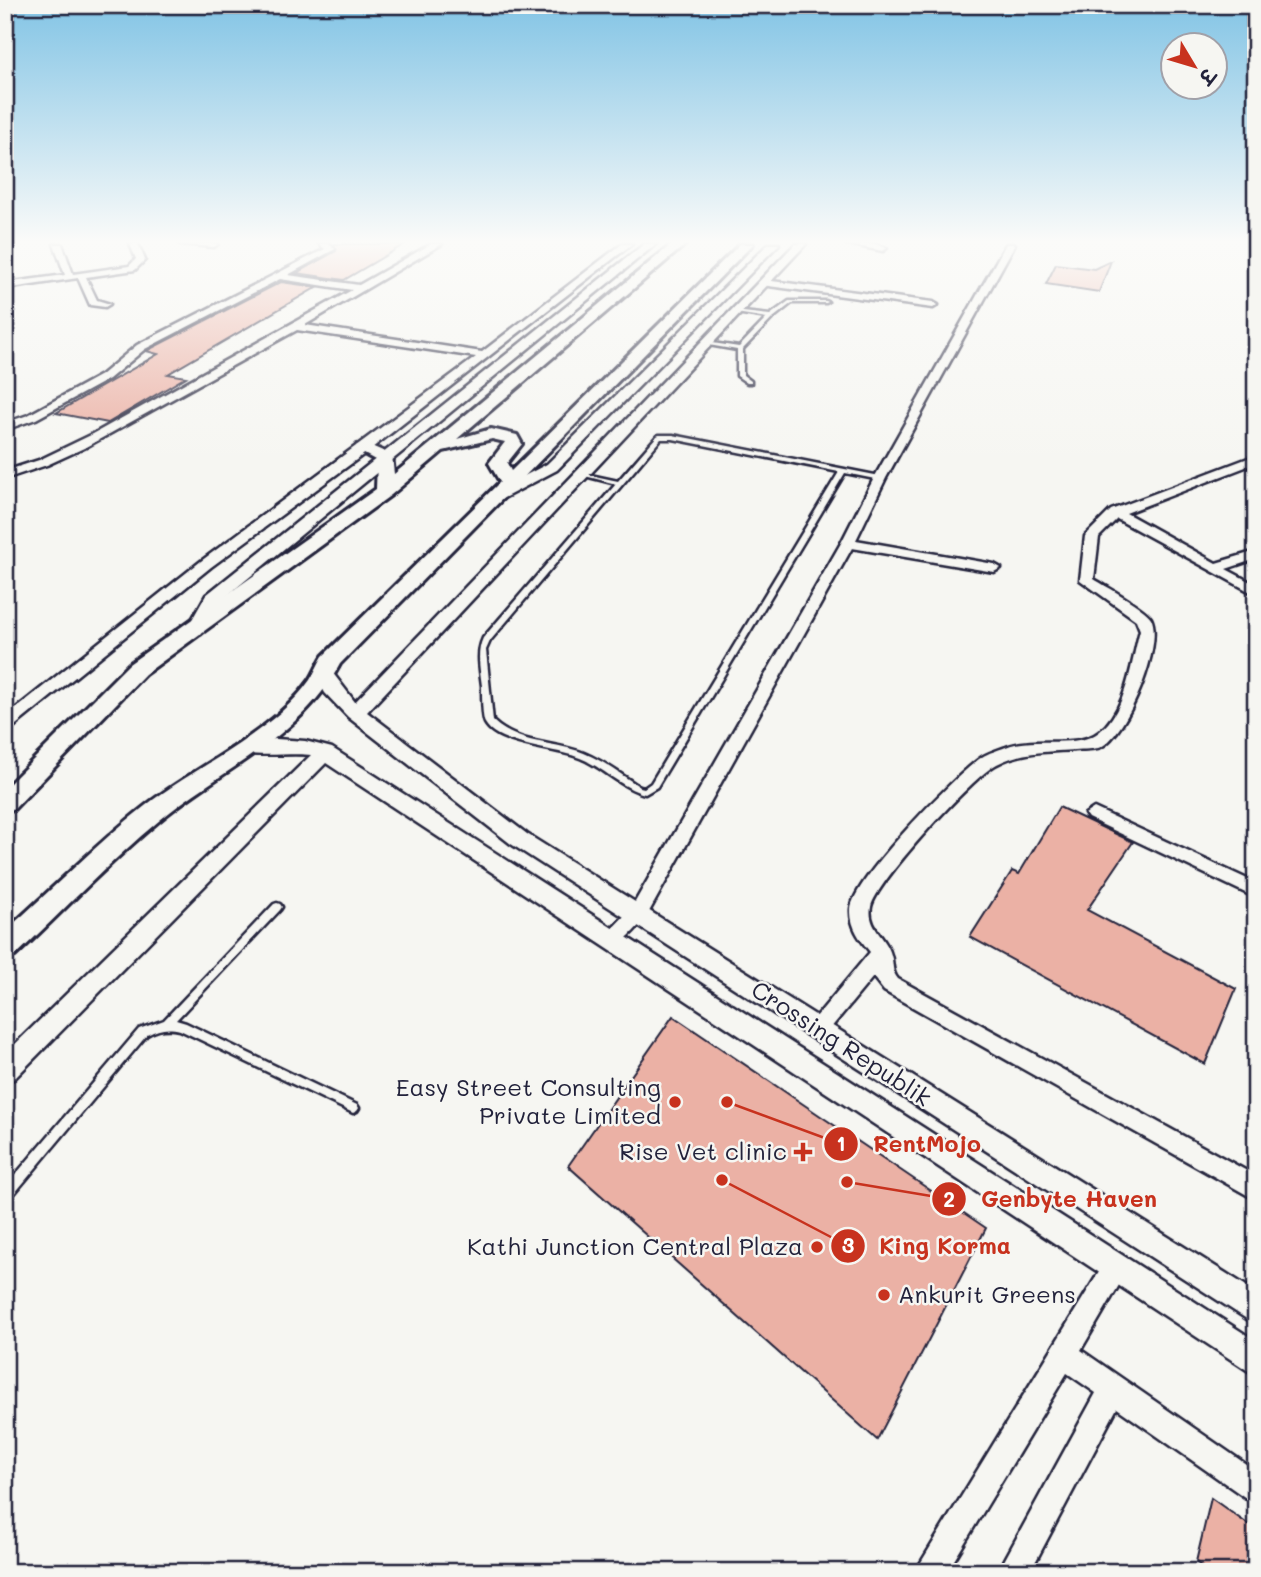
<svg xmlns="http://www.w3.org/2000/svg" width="1261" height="1577" font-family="Mali,'Playpen Sans Deva',sans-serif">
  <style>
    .building { fill: #ebb1a5; stroke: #22223b; stroke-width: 2 }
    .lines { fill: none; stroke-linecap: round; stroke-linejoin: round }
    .service-casing { stroke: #22223b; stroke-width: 5 }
    .minor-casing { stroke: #22223b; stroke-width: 5 }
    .tertiary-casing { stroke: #22223b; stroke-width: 5 }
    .secondary-casing { stroke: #22223b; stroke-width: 6 }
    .service { fill: #f6f6f2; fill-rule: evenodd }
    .minor { fill: #f6f6f2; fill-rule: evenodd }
    .tertiary { fill: #f6f6f2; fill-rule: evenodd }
    .secondary { fill: #f6f6f2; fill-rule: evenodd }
    .poi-dot { fill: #c8321e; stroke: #f6f6f2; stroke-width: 2.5 }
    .labels { text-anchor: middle; stroke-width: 5; stroke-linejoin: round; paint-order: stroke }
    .near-street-label { font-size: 24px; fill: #22223b; stroke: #f6f6f2 }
    .near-poi-label { font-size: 24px; fill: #22223b; stroke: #f6f6f2; text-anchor: end }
    .leader { fill: none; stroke: #c8321e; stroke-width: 2.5 }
    .callout-dot { fill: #c8321e; stroke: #f6f6f2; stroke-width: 2.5 }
    .mark-label { font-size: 21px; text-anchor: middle; font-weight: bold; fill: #fff }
    .callout-label { font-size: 23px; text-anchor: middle; font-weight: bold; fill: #c8321e; stroke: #f6f6f2; stroke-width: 5; stroke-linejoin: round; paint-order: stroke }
  </style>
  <rect width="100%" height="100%" fill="#f6f6f2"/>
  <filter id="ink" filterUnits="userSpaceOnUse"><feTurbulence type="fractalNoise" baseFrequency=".0143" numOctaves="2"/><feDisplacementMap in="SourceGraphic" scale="14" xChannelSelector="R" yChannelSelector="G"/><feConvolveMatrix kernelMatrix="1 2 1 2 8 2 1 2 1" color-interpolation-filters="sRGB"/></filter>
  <g filter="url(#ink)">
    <g class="building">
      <polygon points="334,244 405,244 344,280 296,273 336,251"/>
      <polygon points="1111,261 1099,292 1046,284 1056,264 1094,269"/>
      <polygon points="281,282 317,287 168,374 186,377 108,423 56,413 158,354 146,351"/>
      <polygon points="1059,807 1133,842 1087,910 1236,989 1205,1064 970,937 1012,871 1019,874"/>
      <polygon points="673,1016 986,1228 877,1440 568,1166"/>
      <polygon points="1211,1498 1256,1530 1256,1572 1208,1572 1196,1562"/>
    </g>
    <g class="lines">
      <defs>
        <g id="service">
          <polygon points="789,301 826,301 828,302 826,303 792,303 773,318 743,349 743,375 751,381 751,383 747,383 737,376 737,350 703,344 706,342 739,347 767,318 736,313 734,312 734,311 770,315"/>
          <path d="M659,435H673L880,476L883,478L880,480L845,473L657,787L645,794C621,788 603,767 580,758C557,748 497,746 485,723C482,717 482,693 482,686C480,669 476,653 483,638L616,484L581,475V473L618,481L657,436ZM661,439H673L839,472L651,783L644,788L640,787C622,775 604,761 584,753C554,741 518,745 493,721L486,650L490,641Z"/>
          <path d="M277,903L280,904L282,907L280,910L176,1020L186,1023L357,1105L359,1108L357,1111L353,1113L349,1111L180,1030C167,1027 158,1029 147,1035L9,1200L5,1201V1187L139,1029L164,1020L274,904Z"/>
        </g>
        <g id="minor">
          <polygon points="54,244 62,244 73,274 129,266 136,259 130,244 138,244 145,260 135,270 86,277 97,300 110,304 105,307 90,305 78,278 5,289 5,283 65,275"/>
          <polygon points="179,244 218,244 214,247"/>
          <polygon points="319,244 330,244 335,249 288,275 359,285 431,244 442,244 305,325 482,352 622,244 632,244 367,452 211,567 11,729 5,730 5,717 201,561 476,357 297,330 84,448 47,465 5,479 5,471 39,460 93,434 352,290 280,279 145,349 109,379 36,419 5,430 5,423 28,415 101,375 137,345 325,249"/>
          <polygon points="847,244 875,244 887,248 883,251"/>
          <path d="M1006,244H1015L886,478L856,540L994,564L1001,568L994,572L852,548L645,919C634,930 621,950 605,944L602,939L631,909L841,543L874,478Z"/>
          <polygon points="764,280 933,302 938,305 933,308 761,285 759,283"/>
          <path d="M1256,455V463L1126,513L1216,563L1256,551V559L1226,569L1256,585V595L1117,519L1099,537L1094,579C1107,587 1144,607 1151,618C1164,644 1128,733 1101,747C1094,750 1083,749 1075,750C1048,752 1021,751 997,764C973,776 876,882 871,907C867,928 887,937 891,955C894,965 891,971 898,979L1256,1176V1200L884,991L873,977L825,1035L817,1038L809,1035L806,1029L870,952C860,939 850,927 851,909C853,880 955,775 982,757C988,753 998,750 1006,747C1032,736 1078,749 1099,732C1127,710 1131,663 1140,630L1136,620L1080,580L1085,536L1111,510Z"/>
          <polygon points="1094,808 1256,883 1256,898 1088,818 1085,814"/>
          <polygon points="1116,1256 1125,1259 1129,1268 1081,1350 1256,1471 1256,1502 1246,1498 1117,1408 1030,1572 998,1572 1096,1393 1067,1373 947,1572 915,1572 1107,1259"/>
        </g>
        <g id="tertiary">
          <polygon points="644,244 656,244 219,602 201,634 189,634 186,630 206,595"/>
          <polygon points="768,244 779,244 557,470 496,502 486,502 486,496 547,464"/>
          <polygon points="795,244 806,244 367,712 527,834 1256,1292 1256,1325 511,844 348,717 325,693 316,676 325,670 332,672 355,702"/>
          <path d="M276,739L305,741L332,748L1256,1341V1376L326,763L14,1079L5,1082V1054L311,755C294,752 243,759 236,749L246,742Z"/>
        </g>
        <path id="secondary" d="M672,244H686L457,439L491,429L517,435L522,444L507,463L511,471L740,244H753L340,664C302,737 221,769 160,820C109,862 63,911 15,956L5,959V931C52,890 96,844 145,806C196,766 273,733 310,680C315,672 318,664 323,656L500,482L489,463L505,442L492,439L443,451L391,495L145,674L14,809L5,811V788L129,664L376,489L377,461L355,449L357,445H369L392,455L394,474Z"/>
      </defs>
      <use href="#service" class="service-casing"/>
      <use href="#minor" class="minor-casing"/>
      <use href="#tertiary" class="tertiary-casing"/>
      <use href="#secondary" class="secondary-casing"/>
      <use href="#service" class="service"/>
      <use href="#minor" class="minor"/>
      <use href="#tertiary" class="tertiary"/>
      <use href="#secondary" class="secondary"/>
    </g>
  </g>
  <linearGradient id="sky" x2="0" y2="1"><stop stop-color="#82c4e5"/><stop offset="0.52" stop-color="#fbfbf9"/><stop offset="1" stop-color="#fbfbf9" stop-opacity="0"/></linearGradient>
  <rect width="1261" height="465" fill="url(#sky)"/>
  <g class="poi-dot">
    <circle cx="675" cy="1102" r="7"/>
    <path d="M799.5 1141.5h7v7h7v7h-7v7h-7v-7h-7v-7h7z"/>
    <circle cx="817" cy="1247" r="7"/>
    <circle cx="884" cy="1295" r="7"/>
  </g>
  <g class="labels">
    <g class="near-street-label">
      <text transform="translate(841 1044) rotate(33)" y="8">Crossing Republik</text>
    </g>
    <g class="near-poi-label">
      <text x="661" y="1096">Easy Street Consulting<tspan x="661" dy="28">Private Limited</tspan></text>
      <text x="787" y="1160">Rise Vet clinic</text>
      <text x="803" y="1255">Kathi Junction Central Plaza</text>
      <text x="898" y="1303" text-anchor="start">Ankurit Greens</text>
    </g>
  </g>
  <path class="leader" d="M727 1102L841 1144M847 1182L949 1199M722 1180L848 1246"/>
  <g class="callout-dot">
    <circle cx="727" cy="1102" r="7"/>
    <circle cx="847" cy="1182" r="7"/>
    <circle cx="722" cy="1180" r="7"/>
    <circle cx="841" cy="1144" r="18"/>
    <circle cx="949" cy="1199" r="18"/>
    <circle cx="848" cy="1246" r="18"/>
  </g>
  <g class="mark-label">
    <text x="841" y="1151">1</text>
    <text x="949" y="1207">2</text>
    <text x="848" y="1253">3</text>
  </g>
  <g class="callout-label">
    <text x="927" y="1152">RentMojo</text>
    <text x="1069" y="1207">Genbyte Haven</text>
    <text x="945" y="1254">King Korma</text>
  </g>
  <rect width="1261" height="1577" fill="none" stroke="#f6f6f2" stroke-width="28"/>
  <rect x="14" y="14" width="1233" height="1549" fill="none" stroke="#22223b" stroke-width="2.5" filter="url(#ink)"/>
  <g transform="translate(1194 66) rotate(128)"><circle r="33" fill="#f6f6f2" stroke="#a1a1a9" stroke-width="2"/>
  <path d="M0-5L12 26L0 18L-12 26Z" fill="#c8321e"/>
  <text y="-10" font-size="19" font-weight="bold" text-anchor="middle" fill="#22223b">उ</text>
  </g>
</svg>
